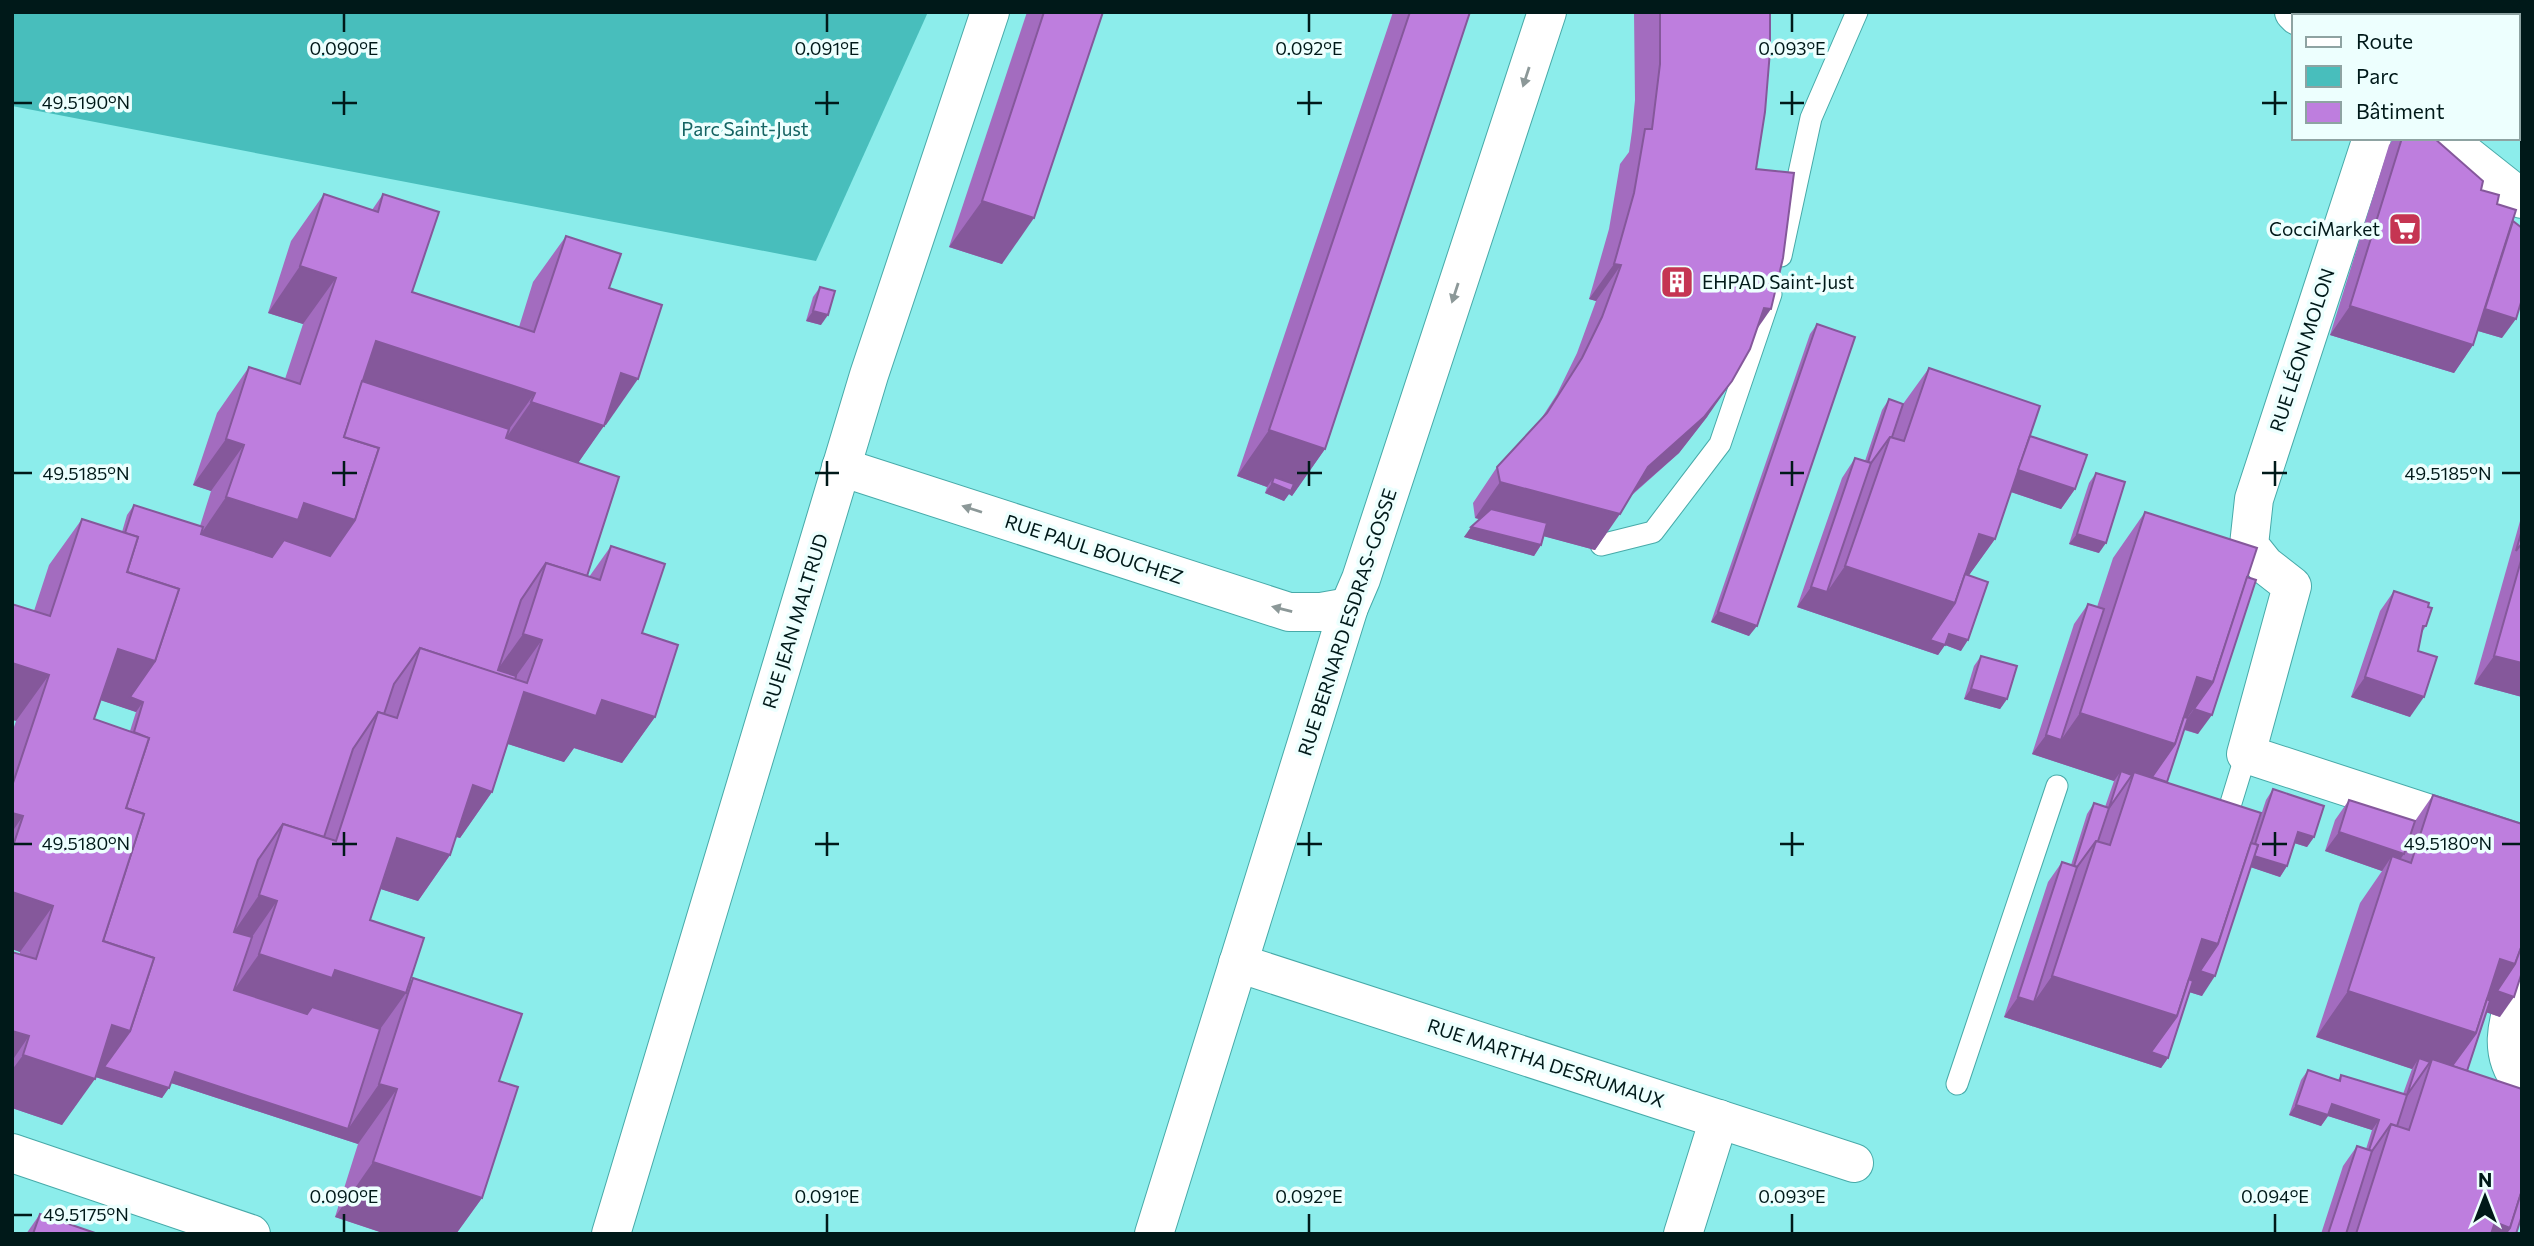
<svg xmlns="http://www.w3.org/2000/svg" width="2534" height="1246" font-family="Commissioner,sans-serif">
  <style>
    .green { fill: #48bebc }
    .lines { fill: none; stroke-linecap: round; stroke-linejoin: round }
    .service-casing { stroke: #47aaa9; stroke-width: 23 }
    .minor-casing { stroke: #47aaa9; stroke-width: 40 }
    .tertiary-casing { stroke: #47aaa9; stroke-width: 40 }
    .service { stroke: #fff; stroke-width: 21 }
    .minor { stroke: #fff; stroke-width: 38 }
    .tertiary { stroke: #fff; stroke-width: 38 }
    .wall { fill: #a36cbf; fill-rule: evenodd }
    .shaded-wall { fill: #85589b }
    .building { fill: #be7ede; stroke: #85589b; stroke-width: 2 }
    .oneway { fill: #8c9898 }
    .ticks { fill: none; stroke: #001919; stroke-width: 2.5 }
    .labels { text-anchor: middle; stroke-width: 7; stroke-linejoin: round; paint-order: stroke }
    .park-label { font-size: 19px; fill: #156463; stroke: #edfffe }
    .poi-label { font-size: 19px; fill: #001919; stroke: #edfffe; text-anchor: end }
    .street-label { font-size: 19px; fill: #001919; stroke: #edfffe }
    .ticks-label { font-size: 18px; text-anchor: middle; fill: #001919; stroke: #edfffe; stroke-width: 7; stroke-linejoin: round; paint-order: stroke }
  </style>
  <rect width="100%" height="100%" fill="#8cedeb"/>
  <polygon class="green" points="12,12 928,12 816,261 12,106"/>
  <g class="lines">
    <defs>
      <g id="service">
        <polyline points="1781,256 1811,118 1857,12"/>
        <polyline points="1601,545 1653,532 1720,444 1771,294"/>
        <polyline points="2223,829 2246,754"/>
        <polyline points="1957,1084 2057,786"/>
      </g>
      <g id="minor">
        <polyline points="2372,138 2254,499 2249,545 2265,565 2292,586 2246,754 2522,844"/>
        <polyline points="841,467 1289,612 1321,612 1349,607"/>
        <polyline points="1238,963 1854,1163"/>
        <path d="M2522,977C2511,1015 2494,1048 2522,1083"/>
        <polyline points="12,1153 251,1234"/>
        <polyline points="611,1234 869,375 990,12"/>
        <polyline points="1154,1234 1349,607 1361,579 1547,12"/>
        <polyline points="1683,1234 1719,1119"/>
      </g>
      <g id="tertiary">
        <polyline points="2294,12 2298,16"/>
        <polyline points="2445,138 2522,199"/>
      </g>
    </defs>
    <use href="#service" class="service-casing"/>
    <use href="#minor" class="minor-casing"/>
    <use href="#tertiary" class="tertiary-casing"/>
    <use href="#service" class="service"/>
    <use href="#minor" class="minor"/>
    <use href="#tertiary" class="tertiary"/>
  </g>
  <g class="wall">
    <polygon points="1027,12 1103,12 1002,264 949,247"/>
    <polygon points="1393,12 1470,12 1325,449 1292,496 1289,494 1284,501 1265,493 1267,487 1237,476"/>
    <polygon points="1634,12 1770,12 1757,164 1756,330 1707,417 1679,453 1631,496 1595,550 1544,536 1541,545 1534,556 1464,537 1480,519 1475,518 1473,503 1497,467 1541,419 1557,394 1577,353 1596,301 1589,299 1609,229 1620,164 1629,152 1632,131 1635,100"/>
    <polygon points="2394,138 2434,138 2481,190 2513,221 2502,338 2478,331 2473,345 2454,373 2330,335 2389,145"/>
    <path d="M324,194L372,210L383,194L412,292L519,327L533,282L566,236L609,288L606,425H604L578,463L587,576L589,577L611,546L642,633L655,717L622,763L574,748L564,762L508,744L492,792L460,838L456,837L450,855L418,901L381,889L370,920L408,986L413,978L499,1081L482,1198L456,1234H386L335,1217L358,1144L171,1083L162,1098L95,1077L62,1125L12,1108V952L20,954V952L12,949V733L16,721L34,611L49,565L82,519L122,532L127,515L134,505L200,526L211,491L193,485L217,413L249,367L285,379L303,324L268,313L291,241ZM101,700L136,712L130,731L94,719Z"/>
    <polygon points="820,287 821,325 806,321 813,297"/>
    <polygon points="1817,324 1749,636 1711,622 1810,334"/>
    <polygon points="1929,368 2030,436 2075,489 2061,509 2011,492 1995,539 1969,575 1961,651 1945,645 1938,655 1797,607 1842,478 1855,458 1865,461 1882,410 1889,399 1903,404"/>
    <polygon points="2096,473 2099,553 2069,544 2089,483"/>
    <polygon points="2145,512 2257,548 2198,734 2184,730 2167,782 2254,836 2266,800 2273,789 2314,837 2307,847 2294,843 2287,866 2280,877 2251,867 2202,996 2189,992 2168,1058 2161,1068 2004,1017 2048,882 2062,862 2071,865 2087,814 2094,803 2105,807 2114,781 2032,754 2074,624 2088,604 2097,607 2113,558"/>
    <polygon points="2522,514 2522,697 2474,684"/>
    <polygon points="2394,591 2426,626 2422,632 2418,651 2410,717 2351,697 2380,611"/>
    <polygon points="1981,656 2007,699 2000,709 1964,699 1974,666"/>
    <polygon points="2433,795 2500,1017 2486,1012 2467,1071 2516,1234 2321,1234 2343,1166 2357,1146 2366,1149 2372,1130 2328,1116 2321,1126 2289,1115 2301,1080 2308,1070 2338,1080 2341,1075 2403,1094 2412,1069 2316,1037 2360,903 2382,871 2325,851 2335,820 2349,800 2415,821"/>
    <polygon points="40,1214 98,1234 26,1234"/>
  </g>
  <g class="shaded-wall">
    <polygon points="982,201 1034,218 1002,264 949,247"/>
    <polygon points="1614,264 1621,265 1596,301 1589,299"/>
    <polygon points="300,266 336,278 303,324 268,313"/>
    <polygon points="2350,306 2473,345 2454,373 2330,335"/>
    <polygon points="1764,308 1771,309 1746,345"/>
    <polygon points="2482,308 2516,319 2502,338 2468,328"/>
    <polygon points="813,311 828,315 821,325 806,321"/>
    <polygon points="376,341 535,393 502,439 350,377"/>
    <polygon points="621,373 638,379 606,425 588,419"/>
    <polygon points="1732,381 1707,417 1679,453 1623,502 1648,467"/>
    <polygon points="531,402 604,426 571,473 499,448"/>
    <polygon points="1269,430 1325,449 1292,496 1289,494 1284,501 1265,493 1272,483 1274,477 1267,487 1237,476"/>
    <polygon points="226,439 244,445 211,491 193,485"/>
    <polygon points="2010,467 2075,489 2061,509 1996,487"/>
    <polygon points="1500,482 1620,514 1595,550 1475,518"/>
    <polygon points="226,497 304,503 355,520 323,566 194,544"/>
    <polygon points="1471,527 1541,545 1534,556 1464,537"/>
    <polygon points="1979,534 1995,539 1962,585 1950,581"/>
    <polygon points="2077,534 2106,543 2099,553 2069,544"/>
    <polygon points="1845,566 1955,603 1949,634 1968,640 1961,651 1945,645 1938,655 1797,607 1811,587 1827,592"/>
    <polygon points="1718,612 1757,626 1749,636 1711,622"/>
    <polygon points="523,634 542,640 509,686 490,680"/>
    <polygon points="118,649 155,661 143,702 136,712 85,695"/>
    <polygon points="2494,656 2522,663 2522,697 2474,684"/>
    <polygon points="12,663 49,675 16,721 12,720"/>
    <polygon points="2197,677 2213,682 2180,728"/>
    <polygon points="2365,677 2424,697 2410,717 2351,697"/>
    <polygon points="1971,689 2007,699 2000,709 1964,699"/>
    <polygon points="524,692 602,700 655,717 622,763 574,748 564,762 492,739"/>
    <polygon points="2194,709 2212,715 2198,734 2180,728"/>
    <polygon points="2080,713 2175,744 2143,791 2134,772 2125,785 2121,771 2114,781 2032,754 2046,735 2061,740"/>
    <polygon points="473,785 492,792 460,838 441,831"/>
    <polygon points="12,813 23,816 12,832"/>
    <polygon points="2298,832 2314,837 2307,847 2291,842"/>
    <polygon points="2339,832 2404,854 2390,874 2392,856 2382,871 2325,851"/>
    <polygon points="397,838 450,855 418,901 365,884"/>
    <polygon points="2251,855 2287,866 2280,877 2244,865"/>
    <polygon points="12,892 53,906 20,952 12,949"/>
    <polygon points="259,895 277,901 245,947 227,942"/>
    <polygon points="2202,939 2218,944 2215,976 2202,996 2173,987"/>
    <polygon points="259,954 335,970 406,993 373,1039 227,1000"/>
    <polygon points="2500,959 2515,964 2514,997 2500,1017 2471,1007"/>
    <polygon points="2052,976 2177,1016 2168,1058 2161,1068 2004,1017 2018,997 2034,1002"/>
    <polygon points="2348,991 2476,1033 2443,1079 2432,1059 2423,1072 2419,1058 2412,1069 2316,1037"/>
    <polygon points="112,1025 130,1031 169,1088 162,1098 80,1072"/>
    <polygon points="12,1031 29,1036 12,1061"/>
    <polygon points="23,1055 95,1079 62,1125 12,1108 12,1070"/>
    <polygon points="175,1072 348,1129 379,1084 397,1089 358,1144 168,1082"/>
    <polygon points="2332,1104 2379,1120 2372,1130 2328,1116 2321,1126 2289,1115 2296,1105"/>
    <polygon points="373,1162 482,1198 456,1234 386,1234 335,1217"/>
    <polygon points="2495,1222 2510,1228 2505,1234 2487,1234"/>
  </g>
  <g class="building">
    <polygon points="1044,12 1103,12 1034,218 982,201"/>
    <polygon points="1410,12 1470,12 1325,449 1269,430"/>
    <polygon points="1660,12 1770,12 1770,51 1765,112 1756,169 1794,173 1783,258 1771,309 1764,308 1750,349 1732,381 1704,417 1648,467 1620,514 1500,482 1497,467 1547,413 1582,358 1602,317 1621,265 1614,264 1634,193 1645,129 1652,129 1660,64"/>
    <polygon points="2402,138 2434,138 2483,181 2481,190 2499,195 2497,204 2516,210 2473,345 2350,306"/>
    <polygon points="324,194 378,212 383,194 439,212 412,292 534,332 566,236 621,254 609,288 662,305 638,379 621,373 604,426 531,402 535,393 376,341 344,437 379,448 355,520 304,503 298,520 226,497 244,445 226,439 249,367 300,384 336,278 300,266"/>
    <polygon points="2513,221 2522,228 2522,299 2516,319 2485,309"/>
    <polygon points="820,287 835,291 828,315 813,311"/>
    <polygon points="1817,324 1855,337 1757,626 1718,612"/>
    <polygon points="1929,368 2040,406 1995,539 1979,534 1955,603 1845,566 1890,437 1904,441"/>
    <polygon points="362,381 509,429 506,438 619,477 587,576 546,563 521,600 498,670 516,676 515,680 420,648 394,684 384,714 378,712 353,749 324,837 283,824 258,860 234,932 252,937 234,990 307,1014 312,1007 380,1029 348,1129 175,1072 169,1088 104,1067 130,1031 154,958 103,941 144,814 126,808 149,738 134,732 143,702 130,697 155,661 179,589 127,572 138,537 125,533 134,505 203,527 201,534 272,557 284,540 330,556 355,520 379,448 344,437"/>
    <polygon points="1889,399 1903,404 1892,437 1890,437 1871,463 1868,462"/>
    <polygon points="2030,436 2087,455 2075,489 2018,470"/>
    <polygon points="1855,458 1871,463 1827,592 1811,587"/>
    <polygon points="2096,473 2125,482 2106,543 2077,534"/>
    <polygon points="1274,477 1294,484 1291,491 1272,483"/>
    <polygon points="1491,509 1547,523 1541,545 1471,527"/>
    <polygon points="2145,512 2257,548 2213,682 2197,677 2175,744 2080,713"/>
    <polygon points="82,519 138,537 127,572 179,589 155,661 118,649 94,719 149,738 126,808 144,814 103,941 154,958 130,1031 112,1025 95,1079 23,1055 29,1036 12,1031 12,952 36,959 53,906 12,892 12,849 23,816 12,813 12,786 49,675 12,663 12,604 50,616"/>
    <polygon points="2522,530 2522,543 2516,551"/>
    <polygon points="611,546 665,564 642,633 678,645 655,717 602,700 596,716 524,692 492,792 473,785 450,855 397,838 370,920 424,938 406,993 335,970 332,978 259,954 277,901 259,895 283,824 336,841 378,712 397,718 420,648 527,683 542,640 523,634 546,563 600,580"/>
    <polygon points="2522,557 2522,663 2494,656"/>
    <polygon points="1965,574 1988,582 1968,640 1949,634 1945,645 1930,640 1955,603"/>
    <polygon points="2247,577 2256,580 2212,715 2194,709 2213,682"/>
    <polygon points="2394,591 2429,603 2428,607 2432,608 2426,626 2423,626 2418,651 2437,657 2424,697 2365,677"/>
    <polygon points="2088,604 2104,609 2061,740 2046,735"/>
    <polygon points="1981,656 2017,666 2007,699 1971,689"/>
    <polygon points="2184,717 2188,718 2167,782 2152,777 2175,744"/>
    <polygon points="2121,771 2132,775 2109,808"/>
    <polygon points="2134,772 2261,813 2218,944 2202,939 2177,1016 2052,976 2096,841 2110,845"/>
    <polygon points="2273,789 2324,806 2314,837 2298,832 2287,866 2254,856 2258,845 2255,844"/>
    <polygon points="2433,795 2522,824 2522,945 2515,964 2500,959 2476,1033 2348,991 2392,856 2411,863"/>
    <polygon points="2349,800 2415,821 2404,854 2339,832"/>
    <polygon points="2094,803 2109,808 2098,841 2096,841 2077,867 2074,866"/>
    <polygon points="2251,843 2258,845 2215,976 2200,971 2218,944"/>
    <polygon points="2062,862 2077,867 2034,1002 2018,997"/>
    <polygon points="2522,945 2522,972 2514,997 2497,991 2515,964"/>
    <polygon points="413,978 522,1014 499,1081 518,1087 482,1198 373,1162 397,1089 379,1084"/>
    <polygon points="2189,979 2193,981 2168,1058 2151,1052 2177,1016"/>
    <polygon points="2487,999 2490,1001 2467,1071 2452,1066 2476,1033"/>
    <polygon points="2419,1058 2430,1062 2407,1095"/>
    <polygon points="2432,1059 2522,1089 2522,1190 2510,1228 2495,1222 2491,1234 2356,1234 2391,1124 2409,1130"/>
    <polygon points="2308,1070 2340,1081 2341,1075 2407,1095 2397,1126 2391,1124 2372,1151 2369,1150 2379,1120 2332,1104 2328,1115 2296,1105"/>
    <polygon points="2357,1146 2372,1151 2346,1234 2328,1234"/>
    <polygon points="2522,1190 2522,1215 2516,1234 2505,1234 2510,1228"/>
    <polygon points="40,1214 98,1234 33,1234"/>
  </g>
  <defs><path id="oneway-solid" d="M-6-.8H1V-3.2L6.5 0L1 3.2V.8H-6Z" transform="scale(1.75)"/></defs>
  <g class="oneway">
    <use href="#oneway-solid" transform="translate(1526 77) rotate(108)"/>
    <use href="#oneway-solid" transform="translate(1455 293) rotate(108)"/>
    <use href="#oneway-solid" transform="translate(972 509) rotate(-162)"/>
    <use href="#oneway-solid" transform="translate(1282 609) rotate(-166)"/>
  </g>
  <path class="ticks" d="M344,14V32M827,14V32M1309,14V32M1792,14V32M344,91V115M827,91V115M1309,91V115M1792,91V115M2275,91V115M14,103H32M332,103H357M815,103H839M1297,103H1322M1780,103H1804M2262,103H2287M344,461V486M827,461V486M1309,461V486M1792,461V486M2275,461V486M14,473H32M332,473H357M815,473H839M1297,473H1322M1780,473H1804M2262,473H2287M2502,473H2520M344,832V856M827,832V856M1309,832V856M1792,832V856M2275,832V856M14,844H32M332,844H357M815,844H839M1297,844H1322M1780,844H1804M2262,844H2287M2502,844H2520M344,1214V1232M827,1214V1232M1309,1214V1232M1792,1214V1232M2275,1214V1232M14,1215H32"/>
  <defs>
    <symbol id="supermarket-square" viewBox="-11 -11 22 22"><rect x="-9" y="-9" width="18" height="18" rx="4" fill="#c53552" stroke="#edfffe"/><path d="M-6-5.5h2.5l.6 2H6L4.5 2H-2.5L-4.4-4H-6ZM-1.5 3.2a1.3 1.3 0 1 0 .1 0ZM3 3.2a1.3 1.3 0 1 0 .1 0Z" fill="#fff"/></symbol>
    <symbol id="building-square" viewBox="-11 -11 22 22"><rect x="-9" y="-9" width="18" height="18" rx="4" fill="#c53552" stroke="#edfffe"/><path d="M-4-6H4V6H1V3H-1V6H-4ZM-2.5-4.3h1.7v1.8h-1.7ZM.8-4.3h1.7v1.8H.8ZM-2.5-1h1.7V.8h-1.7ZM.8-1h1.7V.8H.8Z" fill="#fff"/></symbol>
  </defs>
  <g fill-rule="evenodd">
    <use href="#supermarket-square" x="2386" y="210" width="38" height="38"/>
    <use href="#building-square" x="1658" y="263" width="38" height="38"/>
  </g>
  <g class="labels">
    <g class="park-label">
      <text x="745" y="136">Parc Saint-Just</text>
    </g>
    <g class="poi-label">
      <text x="2380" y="236">CocciMarket</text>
      <text x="1702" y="289" text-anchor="start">EHPAD Saint-Just</text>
    </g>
    <g class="street-label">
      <text transform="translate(2302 350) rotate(-72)" y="7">RUE LÉON MOLON</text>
      <text transform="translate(1094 549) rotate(18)" y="7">RUE PAUL BOUCHEZ</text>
      <text transform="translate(795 621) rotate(-73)" y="7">RUE JEAN MALTRUD</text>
      <text transform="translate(1347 622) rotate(-72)" y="7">RUE BERNARD ESDRAS-GOSSE</text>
      <text transform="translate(1546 1063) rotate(18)" y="7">RUE MARTHA DESRUMAUX</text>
    </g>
  </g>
  <g class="ticks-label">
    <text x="344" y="55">0.090°E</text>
    <text x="827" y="55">0.091°E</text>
    <text x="1309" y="55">0.092°E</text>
    <text x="1792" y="55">0.093°E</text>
    <text x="86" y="109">49.5190°N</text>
    <text x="86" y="480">49.5185°N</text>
    <text x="2448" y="480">49.5185°N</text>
    <text x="86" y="850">49.5180°N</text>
    <text x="2448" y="850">49.5180°N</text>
    <text x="344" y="1203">0.090°E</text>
    <text x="827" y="1203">0.091°E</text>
    <text x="1309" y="1203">0.092°E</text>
    <text x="1792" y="1203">0.093°E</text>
    <text x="2275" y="1203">0.094°E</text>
    <text x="86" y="1221">49.5175°N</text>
  </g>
  <rect width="2534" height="1246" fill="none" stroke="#001919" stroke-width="28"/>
  <rect x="2292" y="14" width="228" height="126" fill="#edfffe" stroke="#8ea3a2" stroke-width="2"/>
  <rect x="2306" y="37" width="35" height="10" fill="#ffffff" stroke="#8ea3a2" stroke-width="2"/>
  <text x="2356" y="49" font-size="21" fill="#001919">Route</text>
  <rect x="2306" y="66" width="35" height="21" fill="#48bebc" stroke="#8ea3a2" stroke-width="2"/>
  <text x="2356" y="84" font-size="21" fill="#001919">Parc</text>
  <rect x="2306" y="102" width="35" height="21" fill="#be7ede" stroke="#8ea3a2" stroke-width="2"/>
  <text x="2356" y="119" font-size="21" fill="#001919">Bâtiment</text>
  <g transform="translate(2485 1197)" stroke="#edfffe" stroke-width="5" paint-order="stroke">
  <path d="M0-5L12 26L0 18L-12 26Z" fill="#001919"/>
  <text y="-10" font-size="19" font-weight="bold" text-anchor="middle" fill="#001919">N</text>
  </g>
</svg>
